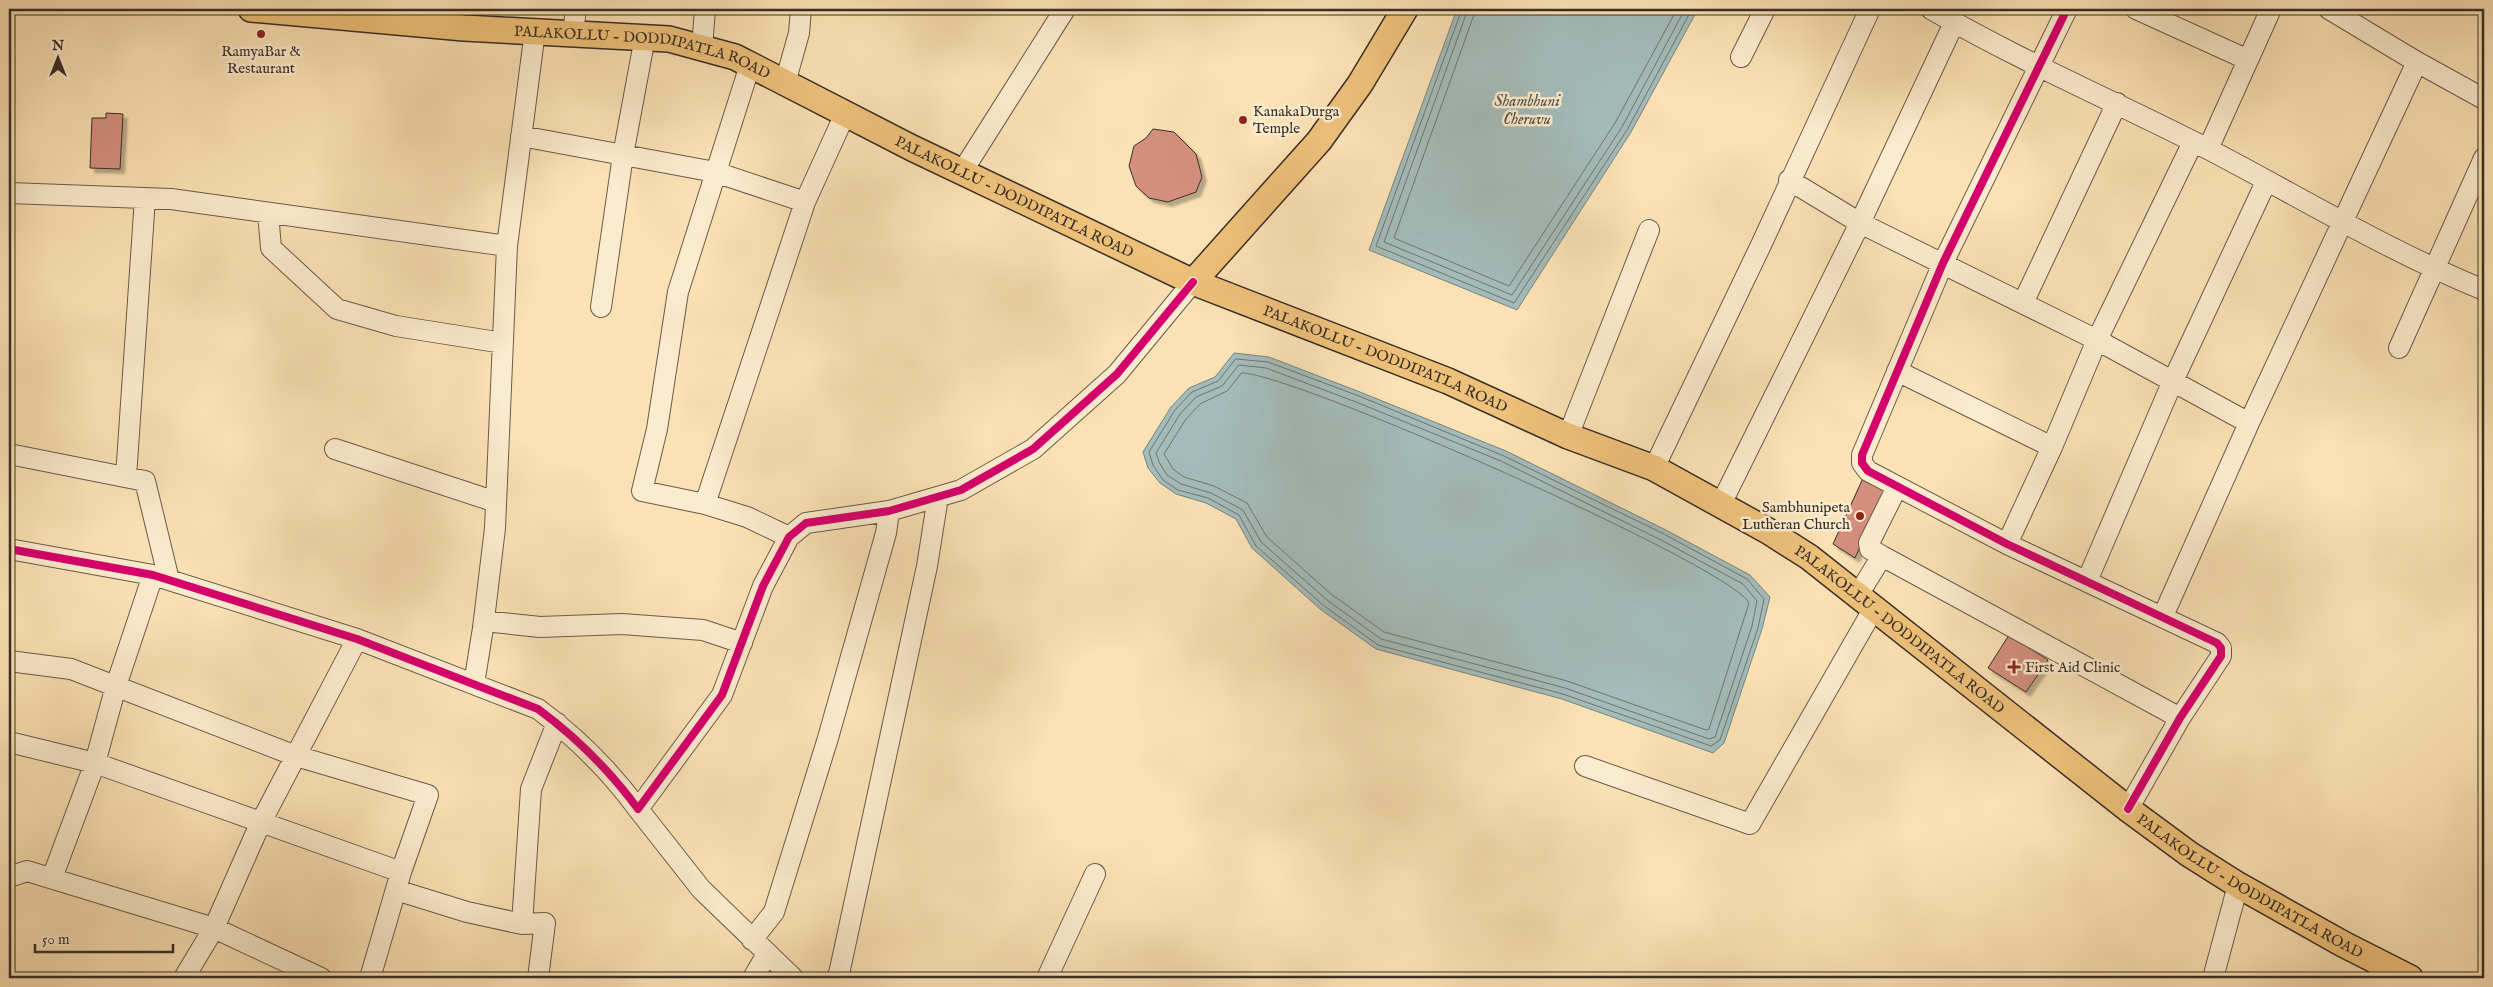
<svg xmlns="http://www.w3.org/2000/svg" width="2493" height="987" font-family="'IM FELL English',serif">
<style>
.water{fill:#a3bbb9;stroke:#79837f}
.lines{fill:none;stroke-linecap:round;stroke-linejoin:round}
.shore{stroke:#6e7470;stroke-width:1}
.building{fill:#d48f7e;stroke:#392e27;filter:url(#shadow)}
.minor-casing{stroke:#6a5b4a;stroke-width:22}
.major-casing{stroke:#392e27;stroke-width:28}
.minor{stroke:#fceccf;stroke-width:20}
.major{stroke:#eec17a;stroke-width:25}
.cycleway-casing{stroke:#fceccf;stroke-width:11}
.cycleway{stroke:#d6006c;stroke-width:8}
.poi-dot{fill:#8f2418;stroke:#fceccf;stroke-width:2}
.labels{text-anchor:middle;stroke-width:5;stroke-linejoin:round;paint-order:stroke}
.poi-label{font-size:15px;fill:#392e27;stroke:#fceccf;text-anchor:start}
.street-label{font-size:15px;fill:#392e27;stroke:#fceccf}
.water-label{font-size:16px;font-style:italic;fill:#54514c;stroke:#fceccf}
</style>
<defs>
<filter id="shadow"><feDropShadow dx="4.5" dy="4.5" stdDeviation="1" flood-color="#0004"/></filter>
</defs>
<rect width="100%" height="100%" fill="#fbe2b5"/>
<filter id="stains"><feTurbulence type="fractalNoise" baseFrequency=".004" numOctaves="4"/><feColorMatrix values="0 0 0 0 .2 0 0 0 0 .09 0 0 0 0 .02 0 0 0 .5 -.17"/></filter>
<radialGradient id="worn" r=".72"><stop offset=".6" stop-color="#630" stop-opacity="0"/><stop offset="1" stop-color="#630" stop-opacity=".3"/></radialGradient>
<!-- water -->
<path class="water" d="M1457,9H1698L1631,132L1517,310L1369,250Z
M1234,353L1269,357L1360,392L1506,451L1664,529L1750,575L1770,597L1762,629L1724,743L1713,753L1562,699L1376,649L1320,609L1252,548L1236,519L1206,503L1176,494L1160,483L1148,468L1143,452L1171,407L1189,388L1215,377Z"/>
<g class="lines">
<!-- shore -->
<path class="shore" d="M1462,9L1376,246L1514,303L1627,130L1692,9
M1468,9L1384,242L1512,295L1622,127L1685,9
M1476,9L1394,238L1509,286L1615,123L1677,9
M1236,359L1268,362L1359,396L1504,456L1662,533L1747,579L1764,599L1758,628L1720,740L1711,746L1563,694L1378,645L1323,605L1256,546L1239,515L1208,498L1178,490L1163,480L1153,465L1149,452L1175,410L1192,392L1218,381Z
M1239,365L1266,368L1356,402L1501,461L1659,539L1743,584L1757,601L1752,626L1715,737L1709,739L1565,688L1381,639L1327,600L1261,542L1243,510L1211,493L1181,484L1167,475L1159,462L1156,453L1180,414L1196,397L1222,386Z
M1242,373C1293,373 1733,567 1749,603L1709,729L1706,730L1567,681L1384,632L1331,594L1267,537L1247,503L1214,486L1184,477L1173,469L1164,454L1186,419L1200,404L1227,391Z"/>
</g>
<!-- building -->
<path class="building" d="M106,113L123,114L120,169L90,168L92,118H106Z
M1153,129L1174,132L1196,154L1202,177L1196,192L1168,202L1149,198L1136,186L1129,166L1134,146L1146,138Z
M1864,476L1886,489L1855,558L1833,544Z
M2009,635L2048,660L2026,692L1988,668Z"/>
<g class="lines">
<!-- minor casing -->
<g class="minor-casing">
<path id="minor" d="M1931,9C2020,61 2116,102 2208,149C2300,197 2388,251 2484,290
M2067,9L1943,263L1862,455V463L1868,471L2007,544L2217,643L2221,648V656L2180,718L2128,809
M2136,9L2246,59
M2329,9L2417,62L2484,99
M573,33L576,9
M702,48L705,9
M1741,57L1765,9
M750,65L678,292L657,429L642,491L705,504L747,517L789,537
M785,83L799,33L801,9
M521,136L715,172L805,202
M2208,149L2271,9
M962,172L1065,9
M1789,180L1860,223L2097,340L2249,423
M9,193L171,199L507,246
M268,213L271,248L337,309L396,326L503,343
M2023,303L2117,103
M601,307L623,155L645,37
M2399,348L2484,158
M1897,371L2052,447
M1568,436L1649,230
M335,449L496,502
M9,454L145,481L169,580
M1654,468L1761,245L1870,9
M126,477L145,198
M705,504L805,202L845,114
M1721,504L1860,223L1954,23
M2007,544L2052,447L2097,340L2193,142
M9,549L153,575L357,639L538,709C576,737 610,771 638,809L722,695L763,586L789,537L806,523L889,511L961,490L1033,449L1117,374L1193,282
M1882,556L1870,549L1869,543L1897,487
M2087,581L2172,383L2266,182
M1858,595L1882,556L2180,718
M2163,616L2249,423L2417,62
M484,621L540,627L622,624L703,630L742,643
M9,661L71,669L296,756L428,795L401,872L370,978
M474,684L483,628L495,528L507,246L535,31
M9,742L95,763L401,872
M1585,766L1750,824L1874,608
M638,809L701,889L793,978
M9,877L27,871L214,928L321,978
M52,878L95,763L116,686L153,575
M396,890L467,912L522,924L531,789L557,723
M522,924L545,923L538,978
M752,940L774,912L828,738L886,533L889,511
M184,978L214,928L260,824L357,639
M753,978L767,954
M836,978L839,974L927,566L938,497
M1047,978L1095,874
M2213,978L2238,885"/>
</g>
<!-- major casing -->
<g class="major-casing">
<g id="major">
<path id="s1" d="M251,9L464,28L669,39L735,57L912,148L1193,282L1448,381L1568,436L1654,468L1768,531L1809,557L2128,809L2189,854L2238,885L2343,944L2410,978"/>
<path d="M1193,282L1319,141L1360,84L1405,9"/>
</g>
</g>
<!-- minor -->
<use href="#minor" class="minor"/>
<!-- major -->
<use href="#major" class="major"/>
<!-- cycleway casing -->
<g class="cycleway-casing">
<path id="cycleway" d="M2067,9L1943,263L1862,455V463L1868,471L2007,544L2217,643L2221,648V656L2180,718L2128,809
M9,549L153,575L357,639L538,709C576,737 610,771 638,809L722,695L763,586L789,537L806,523L889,511L961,490L1033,449L1117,374L1193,282"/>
</g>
<!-- cycleway -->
<use href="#cycleway" class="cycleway"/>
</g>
<!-- markers -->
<g class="poi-dot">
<circle cx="261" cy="34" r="5"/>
<circle cx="1243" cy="120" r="5"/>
<circle cx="1860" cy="516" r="5"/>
<path d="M2011.5 659.5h5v5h5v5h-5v5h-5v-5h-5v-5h5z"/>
</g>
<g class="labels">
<!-- poi labels -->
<g class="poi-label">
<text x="261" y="56" text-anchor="middle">RamyaBar &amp;<tspan x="261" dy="17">Restaurant</tspan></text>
<text x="1253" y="116">KanakaDurga<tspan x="1253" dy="17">Temple</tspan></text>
<text x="1850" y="512" text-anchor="end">Sambhunipeta<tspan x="1850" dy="17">Lutheran Church</tspan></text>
<text x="2025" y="672">First Aid Clinic</text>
</g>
<!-- street labels -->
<g class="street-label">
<text dy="5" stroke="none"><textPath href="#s1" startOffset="395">PALAKOLLU - DODDIPATLA ROAD</textPath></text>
<text dy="5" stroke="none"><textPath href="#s1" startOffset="800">PALAKOLLU - DODDIPATLA ROAD</textPath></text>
<text dy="5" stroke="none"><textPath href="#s1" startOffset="1205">PALAKOLLU - DODDIPATLA ROAD</textPath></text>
<text dy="5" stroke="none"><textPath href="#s1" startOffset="1790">PALAKOLLU - DODDIPATLA ROAD</textPath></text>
<text dy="5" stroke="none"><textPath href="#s1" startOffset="2225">PALAKOLLU - DODDIPATLA ROAD</textPath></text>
</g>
<!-- water labels -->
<g class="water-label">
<text x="1527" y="106">Shambhuni<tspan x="1527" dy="18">Cheruvu</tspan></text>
</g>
</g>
<!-- margin -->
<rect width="2493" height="987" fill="none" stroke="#fbe2b5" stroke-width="30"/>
<rect x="10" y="10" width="2473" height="967" fill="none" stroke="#392e27" stroke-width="2.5"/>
<rect x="15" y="15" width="2463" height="957" fill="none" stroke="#392e27"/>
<!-- north arrow -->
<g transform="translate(58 58)" stroke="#fceccf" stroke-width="4" paint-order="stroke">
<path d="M0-4L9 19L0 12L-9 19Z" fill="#392e27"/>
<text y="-8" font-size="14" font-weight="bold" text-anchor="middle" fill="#392e27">N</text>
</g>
<!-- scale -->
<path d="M35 944v8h138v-8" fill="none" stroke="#392e27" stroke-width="2.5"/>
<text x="42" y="944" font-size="15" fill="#392e27" stroke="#fceccf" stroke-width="4" paint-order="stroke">50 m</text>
<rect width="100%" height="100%" filter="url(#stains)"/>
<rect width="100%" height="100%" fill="url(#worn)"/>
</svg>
